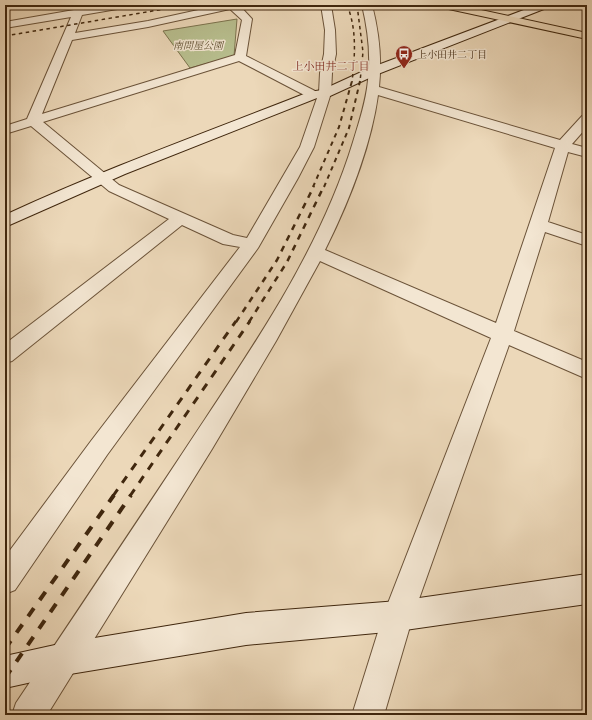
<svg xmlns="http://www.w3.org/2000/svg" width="592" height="720" font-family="'Old Standard TT','Noto Serif JP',serif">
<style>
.green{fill:#b8bf8f;stroke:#7c734e}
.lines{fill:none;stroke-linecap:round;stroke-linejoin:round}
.street-casing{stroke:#6b5339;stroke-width:2}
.secondary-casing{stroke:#40270e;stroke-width:2}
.primary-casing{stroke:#40270e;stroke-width:2}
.street{fill:#f3e6d2;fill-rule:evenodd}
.secondary{fill:#f3e6d2;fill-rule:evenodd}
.primary{fill:#ecd8b9;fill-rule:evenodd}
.rail-far4{stroke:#40270e;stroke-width:1.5;stroke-dasharray:3.5 3.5;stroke-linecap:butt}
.rail-far3{stroke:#40270e;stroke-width:2;stroke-dasharray:4.5 4.5;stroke-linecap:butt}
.rail-far2{stroke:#40270e;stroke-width:2.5;stroke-dasharray:6 6;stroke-linecap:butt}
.rail-far1{stroke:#40270e;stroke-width:3;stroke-dasharray:8 8;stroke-linecap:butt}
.rail{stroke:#40270e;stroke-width:4;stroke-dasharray:10 10;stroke-linecap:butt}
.labels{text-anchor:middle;stroke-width:3;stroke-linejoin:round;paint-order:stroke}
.far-park-label{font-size:10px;font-style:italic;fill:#5e4d2e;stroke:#f3e6d2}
.far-poi-label{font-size:10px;fill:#40270e;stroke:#f3e6d2;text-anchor:start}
.far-neighbourhood-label{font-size:11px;fill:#7a1f14;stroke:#f3e6d2}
</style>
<rect width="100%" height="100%" fill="#ecd8b9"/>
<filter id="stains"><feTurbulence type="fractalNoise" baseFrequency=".005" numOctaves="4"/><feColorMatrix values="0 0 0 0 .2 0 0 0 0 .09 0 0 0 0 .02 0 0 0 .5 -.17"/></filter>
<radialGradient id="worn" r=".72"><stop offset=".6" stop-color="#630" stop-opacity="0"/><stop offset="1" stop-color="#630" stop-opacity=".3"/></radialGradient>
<!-- green -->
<path class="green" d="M237,19L234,56L190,68L163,31Z"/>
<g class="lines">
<!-- street casing -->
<g class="street-casing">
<path id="street" d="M76,5H86L84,9L106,5H128L123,8L82,15L75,33L148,21L221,5H239L252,19L246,56L319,93L320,73L324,54L325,30L321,5H331L335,30L336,54L332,73L331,93L314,147L298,178L258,248L107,455L15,590L5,594V557L91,441L240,247L223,244L182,225L12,361L5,363V344L169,219L109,191L31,126L5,134V126L27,119L71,17L5,28V22L74,10ZM230,9L242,20L235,55L42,114L72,40L148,27ZM239,61L310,98H317L300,147L247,238L233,235L119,185L43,122Z
M362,5H372C379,32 382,59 379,87L560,140L582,116L587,115V127L572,144L587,148V157L568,152L548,222L587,235V246L545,232L514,331L587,362V379L509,345L413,616L384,715H352L383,616L491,338L320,261L276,341L212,449L47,715H12L16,703C71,621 126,539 180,457C245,358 318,257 353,142C359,122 366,102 368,80C371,55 368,30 362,5ZM378,95L555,148L496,323L325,250C348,204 371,146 378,95Z"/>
</g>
<!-- secondary casing -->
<g class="secondary-casing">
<path id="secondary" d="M537,5H551L549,7L378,74L330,96L317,98L125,174L5,227V215C104,169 207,132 309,92L322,90L370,68Z
M587,574V604L398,631L246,645L64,675L5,688V656L64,643L246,613L398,601Z"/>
</g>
<!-- primary casing -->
<g class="primary-casing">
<path id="primary" d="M439,5H458L587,33V39L444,8Z"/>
</g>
<!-- street -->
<use href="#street" class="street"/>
<!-- secondary -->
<use href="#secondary" class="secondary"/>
<!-- primary -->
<use href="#primary" class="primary"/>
<!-- rail-far4 -->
<path class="rail-far4" d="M347,5C357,29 355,56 352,82
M357,5L363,52L360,82
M5,36L188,5"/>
<!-- rail-far3 -->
<path class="rail-far3" d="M313,187L339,127L352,81
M324,187L349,128L360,81"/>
<!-- rail-far2 -->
<path class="rail-far2" d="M236,322L277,260L314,186
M249,322L287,262L324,186"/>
<!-- rail-far1 -->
<path class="rail-far1" d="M113,496L236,321
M130,496L250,321"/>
<!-- rail -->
<path class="rail" d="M5,649L114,495
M5,678L131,495"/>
</g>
<!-- icons -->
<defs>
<g id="bus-pin" transform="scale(0.9)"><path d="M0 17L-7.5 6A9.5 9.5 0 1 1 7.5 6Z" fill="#8f2418" stroke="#f3e6d2"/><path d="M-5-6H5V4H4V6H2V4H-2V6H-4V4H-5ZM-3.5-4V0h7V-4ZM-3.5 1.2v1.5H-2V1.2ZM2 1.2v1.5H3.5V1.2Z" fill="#fff"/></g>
</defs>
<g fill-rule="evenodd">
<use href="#bus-pin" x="404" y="54"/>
</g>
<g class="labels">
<!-- far-park labels -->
<g class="far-park-label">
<text x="198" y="49">南問屋公園</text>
</g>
<!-- far-poi labels -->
<g class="far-poi-label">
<text x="417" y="58">上小田井二丁目</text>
</g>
<!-- far-neighbourhood labels -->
<g class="far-neighbourhood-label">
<text x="331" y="70">上小田井二丁目</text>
</g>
</g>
<!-- margin -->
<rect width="592" height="720" fill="none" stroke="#ecd8b9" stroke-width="20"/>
<rect x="6" y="6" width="580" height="708" fill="none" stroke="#40270e" stroke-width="2"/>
<rect x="10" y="10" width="572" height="700" fill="none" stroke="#40270e"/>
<rect width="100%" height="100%" filter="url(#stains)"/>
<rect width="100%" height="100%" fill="url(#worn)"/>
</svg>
